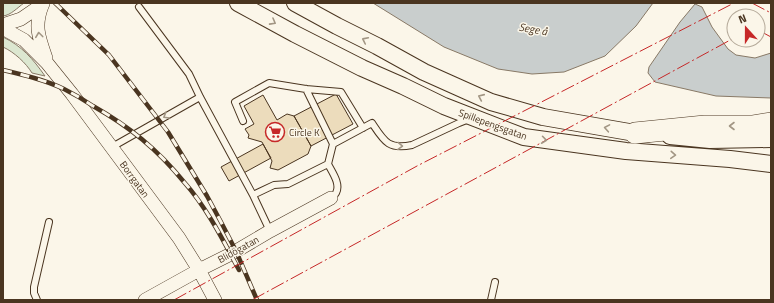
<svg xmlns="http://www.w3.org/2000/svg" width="774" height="303" font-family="'Titillium Web',sans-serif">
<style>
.green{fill:#dce7d0;stroke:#887966}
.water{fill:#c9cecd;stroke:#887966}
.building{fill:#ecdcbc;stroke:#4a3520}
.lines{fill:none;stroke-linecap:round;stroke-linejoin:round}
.service-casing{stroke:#4a3520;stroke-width:8}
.minor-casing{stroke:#4a3520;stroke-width:14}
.tertiary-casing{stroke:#4a3520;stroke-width:18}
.trunk-casing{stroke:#4a3520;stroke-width:22}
.service{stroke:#fbf6e9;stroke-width:6}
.minor{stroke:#fbf6e9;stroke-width:13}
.tertiary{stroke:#fbf6e9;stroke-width:16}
.trunk{stroke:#fbf6e9;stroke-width:21}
.rail-casing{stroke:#4a3520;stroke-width:4.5}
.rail{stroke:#fbf6e9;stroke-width:3;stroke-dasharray:9;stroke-linecap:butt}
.power{stroke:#c62828;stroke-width:1;stroke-dasharray:14 3 2 3;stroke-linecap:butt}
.oneway{stroke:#a29684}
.labels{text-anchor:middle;stroke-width:3;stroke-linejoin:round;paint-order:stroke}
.street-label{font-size:10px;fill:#4a3520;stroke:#fbf6e9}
.poi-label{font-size:10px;fill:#4a3520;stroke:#fbf6e9;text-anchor:start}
.water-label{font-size:11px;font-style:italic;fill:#4a3520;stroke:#fbf6e9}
</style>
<rect width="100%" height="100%" fill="#fbf6e9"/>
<!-- green -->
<path class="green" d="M3,3H24C17,8 11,15 3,16Z
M3,37C22,46 33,59 45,76L32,73C26,63 14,52 3,47Z"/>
<!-- water -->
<path class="water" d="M373,3H653L636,26L605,56L564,72L532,74L498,69L444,47Z
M695,4L702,7L712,27L728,49L736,55L755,58L771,53V98L716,96L655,82L648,73L649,67L680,22Z"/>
<!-- building -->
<path class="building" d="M336,94L353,124L311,146L294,116Z
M263,95L277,120L287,114L294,116L311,146L308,154L278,170L270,168L272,161L262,142L248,138L249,135L245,129L254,124L244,106Z
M263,144L271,158L229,181L221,167Z"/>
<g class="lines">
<!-- service casing -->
<g class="service-casing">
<path id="service" d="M139,7L189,74L200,97L253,195L270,231
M306,89L333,144
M243,121L235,102L269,83L306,89L341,92L363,128
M112,147L200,97
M328,164L333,144L372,123C384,141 388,150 412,145L459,123L469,119
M253,195L274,185L288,184L328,164C332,172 341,184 336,193C335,195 333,196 331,198
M37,300L34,293V287L49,222
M491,300L495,282"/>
</g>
<!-- minor casing -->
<g class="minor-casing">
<path id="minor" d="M42,6C34,26 39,38 46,58
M3,25L21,19L43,4
M3,29L6,30L24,40L47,63L72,94L179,238L199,270L215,300
M145,300L199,270L231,254L270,231L331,198"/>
</g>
<!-- tertiary casing -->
<g class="tertiary-casing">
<path id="tertiary" d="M238,3L295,34L362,68L403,86L444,106L524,137L626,151L730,159L771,164
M295,3L337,26L377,46L424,72L491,102L543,117L635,133L647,134
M670,136L710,140L771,139"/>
</g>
<!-- trunk casing -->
<g class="trunk-casing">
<path id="trunk" d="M635,133L705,126H752L771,123"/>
</g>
<!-- service -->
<use href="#service" class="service"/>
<!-- minor -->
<use href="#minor" class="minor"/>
<!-- tertiary -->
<use href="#tertiary" class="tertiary"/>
<!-- trunk -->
<use href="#trunk" class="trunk"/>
<!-- rail casing -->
<g class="rail-casing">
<path id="rail" d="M55,3L109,55L168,132L207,196L221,222L236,251L257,300
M3,70C24,75 45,80 64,89C74,94 84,100 93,106C130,127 157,149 184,182C207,208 223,240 239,270"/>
</g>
<!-- rail -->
<use href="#rail" class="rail"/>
<!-- power -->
<path class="power" d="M752,3L771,13
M758,30L771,37
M174,300L417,166L734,3
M252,300L734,38"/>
</g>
<!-- one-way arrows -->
<defs><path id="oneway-chevron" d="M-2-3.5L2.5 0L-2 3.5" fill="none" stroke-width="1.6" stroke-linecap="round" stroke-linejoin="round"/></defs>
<g class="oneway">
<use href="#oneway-chevron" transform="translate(273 22) rotate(29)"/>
<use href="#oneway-chevron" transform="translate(39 35) rotate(-97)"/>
<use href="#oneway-chevron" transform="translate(365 40) rotate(-154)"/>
<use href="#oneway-chevron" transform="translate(481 97) rotate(-156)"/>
<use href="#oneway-chevron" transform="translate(166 116) rotate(150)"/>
<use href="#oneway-chevron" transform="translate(732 126) rotate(180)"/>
<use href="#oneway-chevron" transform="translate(607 128) rotate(-170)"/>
<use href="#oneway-chevron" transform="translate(544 140) rotate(8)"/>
<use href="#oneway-chevron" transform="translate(400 146) rotate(1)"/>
<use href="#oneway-chevron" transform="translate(673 155) rotate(4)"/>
</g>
<!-- icons -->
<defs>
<g id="supermarket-ring" transform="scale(1)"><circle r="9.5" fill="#fbf6e9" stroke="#c62828" stroke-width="1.5"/><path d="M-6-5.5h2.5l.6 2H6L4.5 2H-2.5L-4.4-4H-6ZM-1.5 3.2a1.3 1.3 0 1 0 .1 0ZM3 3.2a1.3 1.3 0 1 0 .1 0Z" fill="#c62828"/></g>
</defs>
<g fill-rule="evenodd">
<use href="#supermarket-ring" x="275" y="132"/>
</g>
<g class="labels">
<!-- street labels -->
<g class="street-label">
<text transform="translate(493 124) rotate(20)" y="4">Spillepengsgatan</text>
<text transform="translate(135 179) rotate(54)" y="4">Borrgatan</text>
<text transform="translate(238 249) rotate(-29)" y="4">Blidögatan</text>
</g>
<!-- poi labels -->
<g class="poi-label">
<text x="289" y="136">Circle K</text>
</g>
<!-- water labels -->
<g class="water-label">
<text transform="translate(533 29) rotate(10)" y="4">Sege å</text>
</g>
</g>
<!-- border -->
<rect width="774" height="303" fill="none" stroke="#4a3520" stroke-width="8"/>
<!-- north arrow -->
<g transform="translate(746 28) rotate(339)"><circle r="19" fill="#fbf6e9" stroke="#b4a999"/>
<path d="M0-3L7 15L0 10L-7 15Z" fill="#c62828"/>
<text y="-6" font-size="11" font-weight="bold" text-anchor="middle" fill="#4a3520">N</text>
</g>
</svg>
